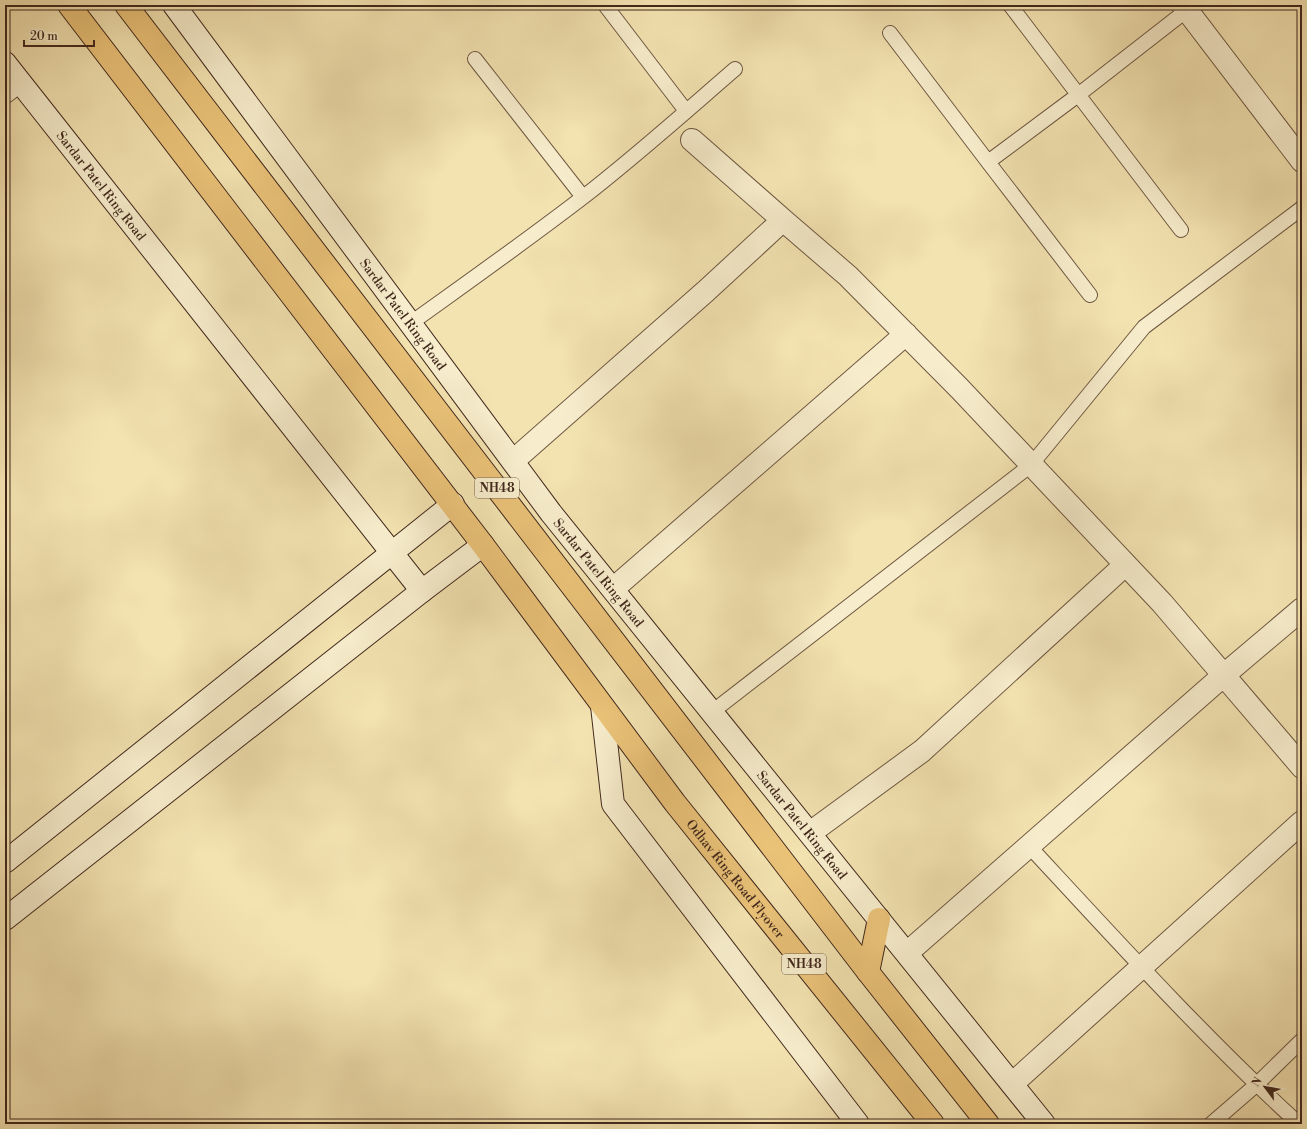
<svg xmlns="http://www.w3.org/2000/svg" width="1307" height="1129" font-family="'Libre Bodoni',serif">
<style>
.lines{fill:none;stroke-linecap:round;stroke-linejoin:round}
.lane-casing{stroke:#6e5741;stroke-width:16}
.street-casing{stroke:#6e5741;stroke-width:24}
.secondary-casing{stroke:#41281c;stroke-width:24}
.highway-casing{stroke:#41281c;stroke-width:24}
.lane{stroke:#f7edcc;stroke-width:14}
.street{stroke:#f7edcc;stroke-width:22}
.secondary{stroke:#f7edcc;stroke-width:22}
.highway{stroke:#eac278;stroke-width:22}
.labels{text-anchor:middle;stroke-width:3;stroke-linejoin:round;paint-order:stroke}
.shield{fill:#f7edcc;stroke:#786351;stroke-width:1}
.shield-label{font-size:12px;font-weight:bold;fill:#41281c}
.street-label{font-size:13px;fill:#41281c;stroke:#f7edcc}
</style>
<rect width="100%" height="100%" fill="#f3e3b1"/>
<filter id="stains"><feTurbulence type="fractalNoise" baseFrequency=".005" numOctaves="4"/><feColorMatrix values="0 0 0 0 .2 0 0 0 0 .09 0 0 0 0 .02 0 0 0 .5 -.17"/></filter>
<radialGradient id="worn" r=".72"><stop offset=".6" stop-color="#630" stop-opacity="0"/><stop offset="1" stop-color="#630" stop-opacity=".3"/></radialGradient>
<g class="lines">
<!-- lane casing -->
<g class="lane-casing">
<path id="lane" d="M605,5L686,111
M1010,5L1181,230
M890,33L988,162
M475,59L583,197
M5,97L22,84
M1090,295L988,162L1078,95L1187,10
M411,323C468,282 526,241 582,198C635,157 684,113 735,69
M712,712L1031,465L1144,327L1302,208
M1029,846C1117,941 1204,1037 1299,1124
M1211,1124L1256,1085L1302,1040"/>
</g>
<!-- street casing -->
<g class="street-casing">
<path id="street" d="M1183,5L1302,161
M692,140L783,220
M513,461L706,291L783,220L848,276L960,389L1162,603L1302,767
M613,589L906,334
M810,833L922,751L1125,565
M907,953L1224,675L1302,609
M1012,1084L1302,822"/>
</g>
<!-- secondary casing -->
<g class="secondary-casing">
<g id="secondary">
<path id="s1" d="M174,5L551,513L1044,1124"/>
<path id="s2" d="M5,63L422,591"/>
<path d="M602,706L613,804L858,1124"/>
<path d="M5,862L453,504"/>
<path d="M5,919L422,591L483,545"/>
</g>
</g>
<!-- highway casing -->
<g class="highway-casing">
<g id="highway">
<path id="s3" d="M69,5L483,545L675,803L933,1124"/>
<path d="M126,5L868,972L988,1124"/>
<path d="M868,972L879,919"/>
</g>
</g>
<!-- lane -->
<use href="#lane" class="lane"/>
<!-- street -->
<use href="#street" class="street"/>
<!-- secondary -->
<use href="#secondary" class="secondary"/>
<!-- highway -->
<use href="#highway" class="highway"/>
</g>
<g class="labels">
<!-- shield labels -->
<g class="shield">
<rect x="475" y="478" width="44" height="20" rx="3"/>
<rect x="782" y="954" width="44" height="20" rx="3"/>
</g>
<g class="shield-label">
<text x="497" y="492">NH48</text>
<text x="804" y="968">NH48</text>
</g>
<!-- street labels -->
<g class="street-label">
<text dy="5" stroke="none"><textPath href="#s2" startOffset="156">Sardar Patel Ring Road</textPath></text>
<text dy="5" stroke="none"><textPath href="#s1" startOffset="385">Sardar Patel Ring Road</textPath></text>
<text dy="5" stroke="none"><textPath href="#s1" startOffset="709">Sardar Patel Ring Road</textPath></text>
<text dy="5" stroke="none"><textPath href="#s1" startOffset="1033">Sardar Patel Ring Road</textPath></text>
<text dy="5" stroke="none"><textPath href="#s3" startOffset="1099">Odhav Ring Road Flyover</textPath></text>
</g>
</g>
<!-- margin -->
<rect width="1307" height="1129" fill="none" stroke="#f3e3b1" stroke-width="20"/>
<rect x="6" y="6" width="1295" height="1117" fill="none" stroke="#41281c" stroke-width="2"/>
<rect x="10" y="10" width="1287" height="1109" fill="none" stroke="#41281c"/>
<!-- north arrow -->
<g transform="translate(1265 1087) rotate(302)" stroke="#f7edcc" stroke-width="3" paint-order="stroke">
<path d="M0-3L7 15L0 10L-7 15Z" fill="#41281c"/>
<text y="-6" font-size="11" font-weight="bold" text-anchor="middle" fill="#41281c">N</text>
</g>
<!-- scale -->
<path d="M24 40v6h70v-6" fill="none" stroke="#41281c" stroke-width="2"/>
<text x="30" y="40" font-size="12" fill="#41281c" stroke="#f7edcc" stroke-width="3" paint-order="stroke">20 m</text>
<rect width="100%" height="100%" filter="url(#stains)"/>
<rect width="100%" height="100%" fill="url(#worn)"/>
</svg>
